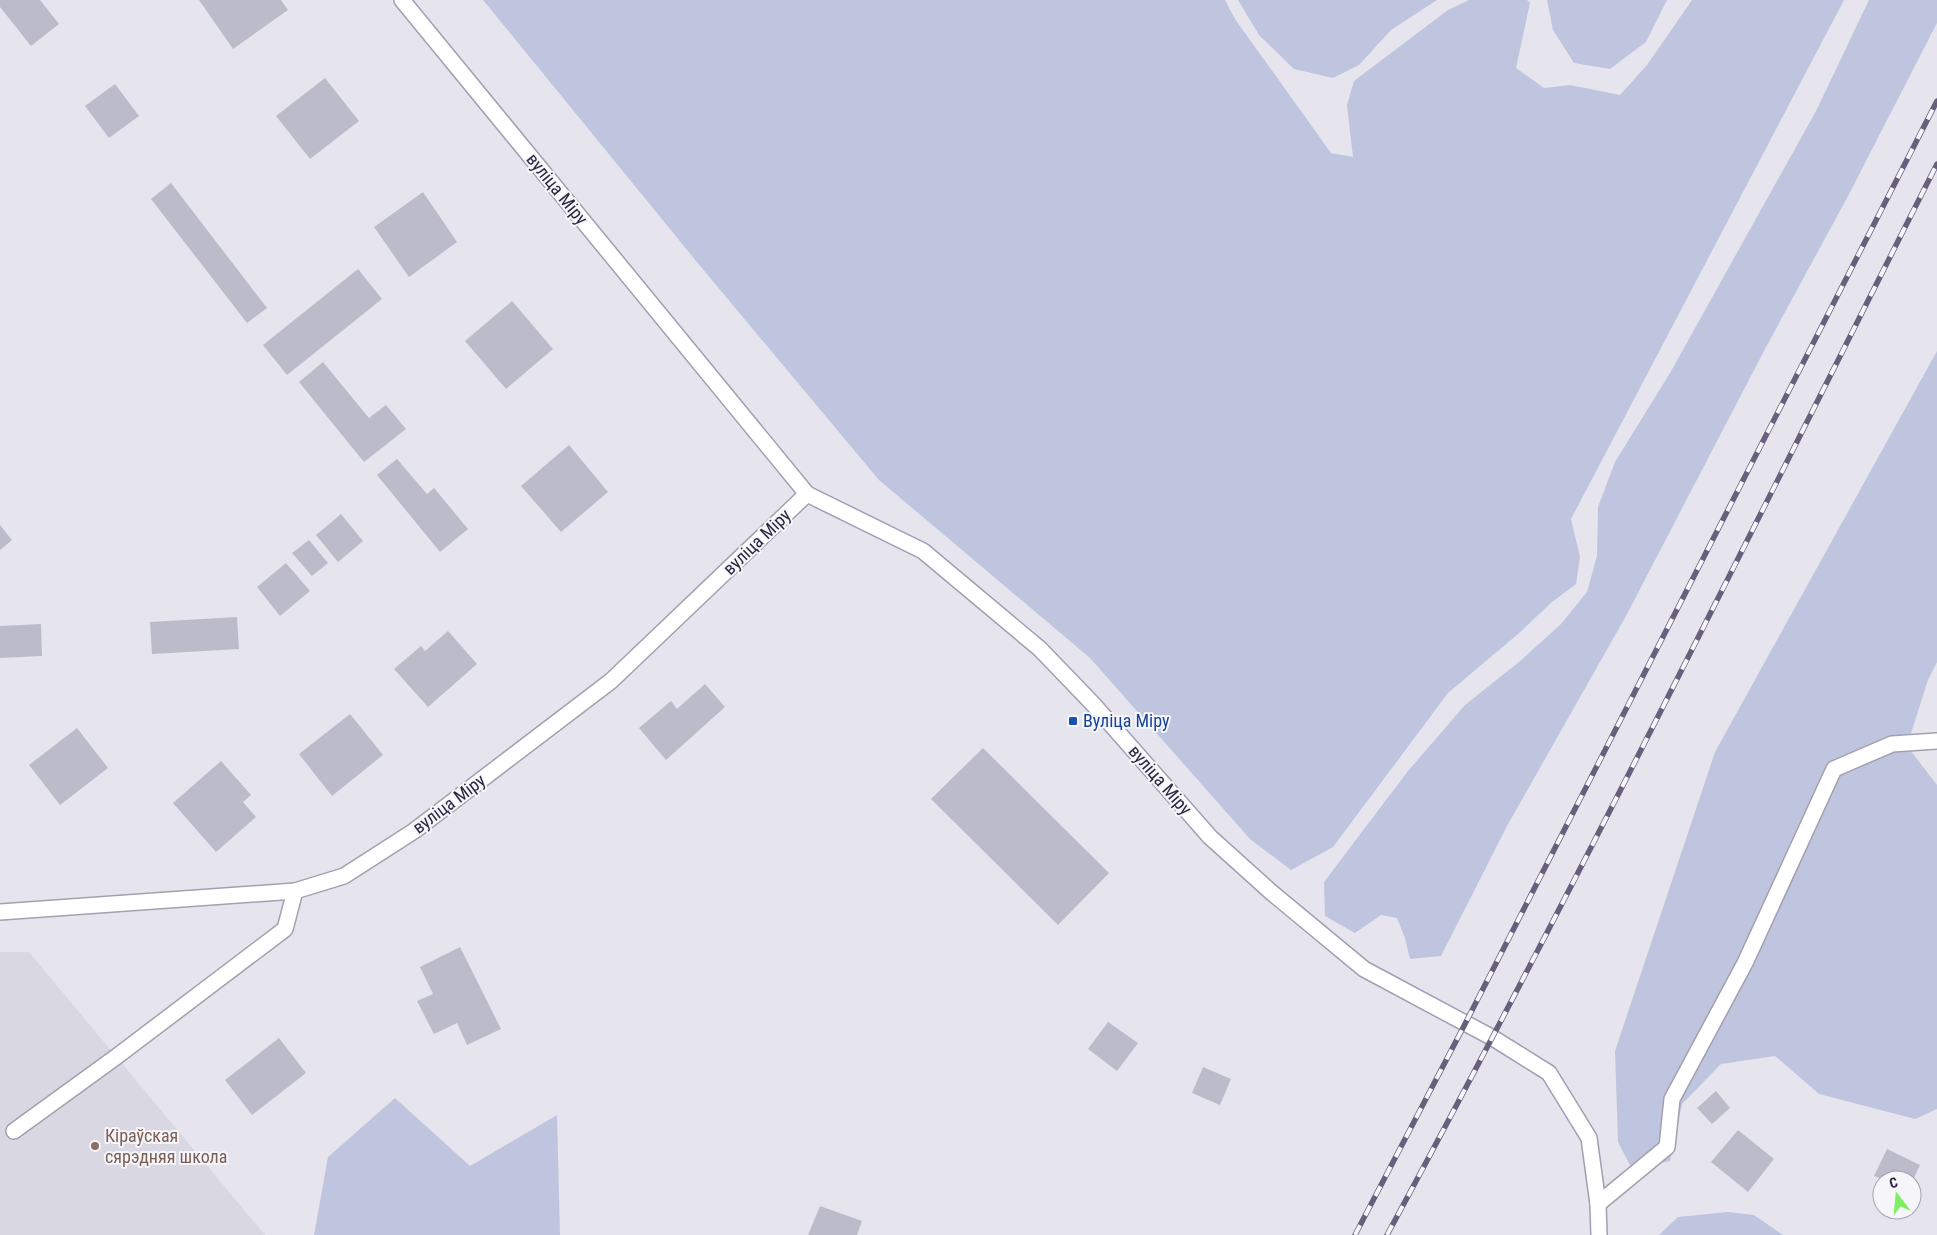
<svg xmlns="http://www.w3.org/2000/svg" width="1937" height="1235" font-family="'Roboto Condensed',sans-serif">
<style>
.built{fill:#d8d7e2}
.green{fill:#bfc5de}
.building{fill:#bcbbc9}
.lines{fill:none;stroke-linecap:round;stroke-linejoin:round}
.lane-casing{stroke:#a3a0af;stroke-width:18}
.street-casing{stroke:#a3a0af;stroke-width:18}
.secondary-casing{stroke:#a39eb4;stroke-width:18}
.lane{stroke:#fff;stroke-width:15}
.street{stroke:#fff;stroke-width:15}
.secondary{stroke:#fff;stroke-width:15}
.rail-casing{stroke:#675f7b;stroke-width:5.5}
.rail{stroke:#f6f6fa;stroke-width:4;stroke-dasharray:11;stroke-linecap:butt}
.transit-dot{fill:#1a4fb4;stroke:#f6f6fa;stroke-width:2}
.education-dot{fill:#8d6e63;stroke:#f6f6fa;stroke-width:2}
.labels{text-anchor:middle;stroke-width:4;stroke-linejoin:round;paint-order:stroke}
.street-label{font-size:18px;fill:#2c2540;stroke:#f6f6fa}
.transit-label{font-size:18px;fill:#164399;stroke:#f6f6fa;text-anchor:start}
.education-label{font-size:18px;fill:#785e54;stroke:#f6f6fa;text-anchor:start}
</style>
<rect width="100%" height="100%" fill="#e6e5ee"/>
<!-- built -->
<path class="built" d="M0,952H29L265,1235H0Z"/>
<!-- green -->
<path class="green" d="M483,0H1225L1235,19L1331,153L1353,157L1347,105L1354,81L1448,10L1469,0H1527L1530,3L1516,68L1544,88L1570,85L1620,95L1647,65L1692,0H1844L1571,519L1580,557L1576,584L1552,602L1518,634L1448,693L1333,847L1291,870L1250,839L1090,658L879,480L701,267Z
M1238,0H1437L1391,30L1359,65L1333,78L1294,69L1259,35Z
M1547,0H1667L1646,42L1610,69L1574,63L1553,30Z
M1869,0H1937V23L1847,198L1765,349L1626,616L1507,826L1441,956L1410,959L1405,938L1397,918L1381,915L1355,933L1325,916L1324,882L1408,771L1465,705L1519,662L1561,624L1587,592L1597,556L1598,507L1615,462L1670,373L1816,111Z
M1937,351V662L1928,680L1907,746L1937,785V1109L1915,1119L1819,1094L1775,1056L1721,1064L1682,1104L1670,1161L1632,1169L1618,1142L1615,1051L1715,752Z
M395,1098L470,1166L557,1115L560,1235H314L328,1157Z
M1728,1212L1754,1215L1783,1235H1659L1678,1217Z"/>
<!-- building -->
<path class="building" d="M0,0H40L59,24L31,46L0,7Z
M199,0H281L288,10L233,49Z
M325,78L359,121L310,159L276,116Z
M115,84L139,116L109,138L85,106Z
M171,183L267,308L247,323L151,199Z
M423,192L457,242L409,277L374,227Z
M358,269L382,299L287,375L263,345Z
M512,301L553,349L506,389L465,341Z
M323,362L369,418L386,405L406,429L364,462L299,382Z
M569,445L608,492L561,532L521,486Z
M397,459L427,494L434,488L468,529L440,552L377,475Z
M341,514L363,541L338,562L316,535Z
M0,525L12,540L0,550Z
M309,540L328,563L312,576L292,553Z
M286,563L310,591L280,616L257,587Z
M237,617L239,649L152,654L150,622Z
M41,624L42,656L0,658V626Z
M448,631L477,664L428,707L394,669L421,646L425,651Z
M705,684L725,707L666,760L639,728L671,701L677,709Z
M350,714L383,755L332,796L299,754Z
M77,728L108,768L60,805L29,765Z
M983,748L1109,873L1058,925L931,799Z
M221,761L251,795L243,802L256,817L216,852L173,803Z
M460,947L501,1029L467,1045L457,1023L434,1034L417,1001L433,994L420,967Z
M1108,1022L1138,1043L1117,1071L1088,1049Z
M279,1038L306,1073L252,1115L225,1080Z
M1203,1067L1231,1079L1220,1105L1192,1093Z
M1716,1091L1730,1108L1712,1124L1697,1108Z
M1738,1130L1774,1159L1748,1192L1711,1162Z
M1887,1149L1920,1165L1913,1180H1884L1874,1176Z
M820,1206L862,1221L857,1235H808Z"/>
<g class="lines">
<!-- lane casing -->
<g class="lane-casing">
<path id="lane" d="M14,1131L116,1057L285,929L295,891
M1598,1204L1667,1147L1672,1099L1745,963L1834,769L1892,744L1937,741"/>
</g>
<!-- street casing -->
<g class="street-casing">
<path id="street" d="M0,912L295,891L344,876L414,831L611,681L807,494"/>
</g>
<!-- secondary casing -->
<g class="secondary-casing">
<path id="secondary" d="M402,0L807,494L923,551L1040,649L1093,704L1210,837L1271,892L1364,969L1493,1038L1549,1073L1589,1138L1598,1204L1599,1235"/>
</g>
<!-- lane -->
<use href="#lane" class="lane"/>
<!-- street -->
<use href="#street" class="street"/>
<!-- secondary -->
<use href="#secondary" class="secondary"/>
<!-- rail casing -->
<g class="rail-casing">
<path id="rail" d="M1355,1235L1465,1024L1937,101
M1387,1235C1578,882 1756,522 1937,164"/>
</g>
<!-- rail -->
<use href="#rail" class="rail"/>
</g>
<!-- markers -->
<rect class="transit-dot" x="1068" y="716" width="10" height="10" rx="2.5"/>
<circle class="education-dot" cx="95" cy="1146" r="5"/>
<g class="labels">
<!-- street labels -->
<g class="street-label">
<text transform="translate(557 189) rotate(51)" y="6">вуліца Міру</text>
<text transform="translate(757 542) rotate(-44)" y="6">вуліца Міру</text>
<text transform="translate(1160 780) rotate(49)" y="6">вуліца Міру</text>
<text transform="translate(449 804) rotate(-37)" y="6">вуліца Міру</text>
</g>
<!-- transit labels -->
<g class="transit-label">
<text x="1083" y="727">Вуліца Міру</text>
</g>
<!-- education labels -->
<g class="education-label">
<text x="105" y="1142">Кіраўская<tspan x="105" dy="21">сярэдняя школа</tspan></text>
</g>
</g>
<!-- north arrow -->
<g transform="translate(1897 1195) rotate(344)"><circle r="24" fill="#f6f6fa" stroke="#a5a2b0"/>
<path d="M0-4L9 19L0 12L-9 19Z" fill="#80ee63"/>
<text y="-8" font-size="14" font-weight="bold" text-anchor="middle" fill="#2c2540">С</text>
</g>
</svg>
